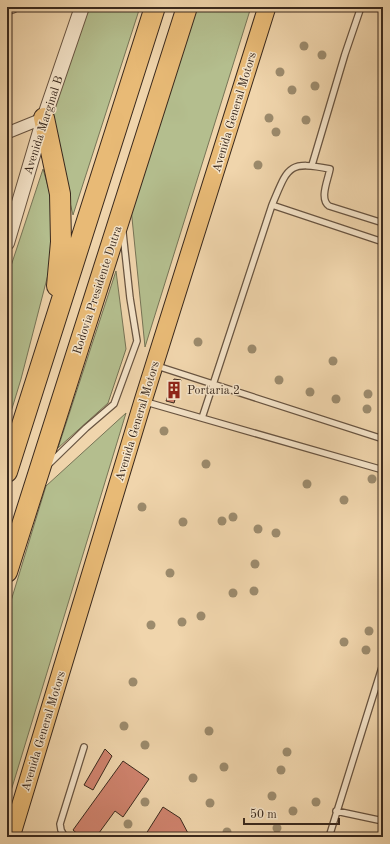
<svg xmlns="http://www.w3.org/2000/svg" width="390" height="844" font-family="'Old Standard TT',serif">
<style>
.green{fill:#b4be8e;stroke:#777456}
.building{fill:#d0836e;stroke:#3a291d}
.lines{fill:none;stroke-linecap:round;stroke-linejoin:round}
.service-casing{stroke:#685441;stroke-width:8}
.minor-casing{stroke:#685441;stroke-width:13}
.tertiary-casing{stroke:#685441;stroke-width:16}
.primary-casing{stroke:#3a291d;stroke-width:19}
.motorway-casing{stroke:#3a291d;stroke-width:22}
.service{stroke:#f5e4c9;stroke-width:5.5}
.minor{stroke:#f5e4c9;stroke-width:11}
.tertiary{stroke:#f5e4c9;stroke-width:14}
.primary{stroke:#e8ba76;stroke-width:17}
.motorway{stroke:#e8ba76;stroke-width:20}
.tree{fill:#9c8b6d}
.labels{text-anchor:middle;stroke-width:3;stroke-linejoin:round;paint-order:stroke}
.street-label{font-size:12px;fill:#3a291d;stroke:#f5e4c9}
.poi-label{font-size:12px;fill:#3a291d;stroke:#f5e4c9;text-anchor:start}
</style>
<rect width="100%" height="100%" fill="#f0d5ac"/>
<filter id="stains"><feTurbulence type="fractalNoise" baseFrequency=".005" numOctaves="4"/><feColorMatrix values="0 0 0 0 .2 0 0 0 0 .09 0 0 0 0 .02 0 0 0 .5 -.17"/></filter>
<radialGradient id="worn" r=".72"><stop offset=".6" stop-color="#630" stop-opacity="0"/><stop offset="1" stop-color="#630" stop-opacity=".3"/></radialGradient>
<!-- green -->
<path class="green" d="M86,7H140L73,215L55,141L51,113Z
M196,7H251L145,347L131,208Z
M43,169L51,197L52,259L21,379L7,425V278Z
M116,271L126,349L108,403L58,448Z
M126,413L7,804V614L46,486Z"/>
<!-- building -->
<path class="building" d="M174,379L181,380L174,403L166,401Z
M105,749L112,756L93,790L84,785Z
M123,761L149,779L123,817L115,811L96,837H81L73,830Z
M163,807L180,818L190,837H144Z"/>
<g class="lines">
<!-- service casing -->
<g class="service-casing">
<path id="service" d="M312,165L345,54L361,7
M272,205L383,242
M157,366L383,439
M146,402L383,470
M202,418L272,205C288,168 287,160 330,169C328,180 319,199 329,206L383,223
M50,463L86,428L114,404L137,341L130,298L123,233
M336,811L383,821
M65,837L61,830L60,824L84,747
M329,837L383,664"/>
</g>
<!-- minor casing -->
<g class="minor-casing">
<path id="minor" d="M7,9L13,7
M7,133L44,118"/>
</g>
<!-- tertiary casing -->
<g class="tertiary-casing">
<path id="tertiary" d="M7,243L44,118L82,7"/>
</g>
<!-- primary casing -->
<g class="primary-casing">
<path id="primary" d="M11,837L143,401L267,7"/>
</g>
<!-- motorway casing -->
<g class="motorway-casing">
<path id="motorway" d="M44,118L60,194L61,242L57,286
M7,472L155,7
M7,572L187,7"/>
</g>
<!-- service -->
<use href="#service" class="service"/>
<!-- minor -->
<use href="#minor" class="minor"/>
<!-- tertiary -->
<use href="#tertiary" class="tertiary"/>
<!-- primary -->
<use href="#primary" class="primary"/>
<!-- motorway -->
<use href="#motorway" class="motorway"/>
</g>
<!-- trees -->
<g class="tree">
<circle cx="304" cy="46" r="4.5"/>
<circle cx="322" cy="55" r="4.5"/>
<circle cx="280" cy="72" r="4.5"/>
<circle cx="315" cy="86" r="4.5"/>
<circle cx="292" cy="90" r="4.5"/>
<circle cx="269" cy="118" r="4.5"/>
<circle cx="306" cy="120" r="4.5"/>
<circle cx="276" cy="132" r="4.5"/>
<circle cx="258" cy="165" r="4.5"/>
<circle cx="198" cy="342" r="4.5"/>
<circle cx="252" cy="349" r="4.5"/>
<circle cx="333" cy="361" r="4.5"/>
<circle cx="279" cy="380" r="4.5"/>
<circle cx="310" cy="392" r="4.5"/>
<circle cx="368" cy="394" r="4.5"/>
<circle cx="336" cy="399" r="4.5"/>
<circle cx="367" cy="409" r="4.5"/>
<circle cx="164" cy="431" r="4.5"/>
<circle cx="206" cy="464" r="4.5"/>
<circle cx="372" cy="479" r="4.5"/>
<circle cx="307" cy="484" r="4.5"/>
<circle cx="344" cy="500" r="4.5"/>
<circle cx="142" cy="507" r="4.5"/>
<circle cx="233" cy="517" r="4.5"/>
<circle cx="222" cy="521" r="4.5"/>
<circle cx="183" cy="522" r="4.5"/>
<circle cx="258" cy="529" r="4.5"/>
<circle cx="276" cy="533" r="4.5"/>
<circle cx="255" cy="564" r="4.5"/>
<circle cx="170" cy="573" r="4.5"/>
<circle cx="254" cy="591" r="4.5"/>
<circle cx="233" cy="593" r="4.5"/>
<circle cx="201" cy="616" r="4.5"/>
<circle cx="182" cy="622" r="4.5"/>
<circle cx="151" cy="625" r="4.5"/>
<circle cx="369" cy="631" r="4.5"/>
<circle cx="344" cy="642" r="4.5"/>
<circle cx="366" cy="650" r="4.5"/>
<circle cx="133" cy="682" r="4.5"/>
<circle cx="124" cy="726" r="4.5"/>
<circle cx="209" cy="731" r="4.5"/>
<circle cx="145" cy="745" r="4.5"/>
<circle cx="287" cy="752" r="4.5"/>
<circle cx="224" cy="767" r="4.5"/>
<circle cx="281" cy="770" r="4.5"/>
<circle cx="193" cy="778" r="4.5"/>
<circle cx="272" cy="796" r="4.5"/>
<circle cx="145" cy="802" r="4.5"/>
<circle cx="316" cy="802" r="4.5"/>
<circle cx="210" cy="803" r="4.5"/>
<circle cx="293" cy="811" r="4.5"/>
<circle cx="128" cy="824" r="4.5"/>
<circle cx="277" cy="828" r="4.5"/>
<circle cx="227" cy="832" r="4.5"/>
</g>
<!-- icons -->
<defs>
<g id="building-bare" transform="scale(1.38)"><path d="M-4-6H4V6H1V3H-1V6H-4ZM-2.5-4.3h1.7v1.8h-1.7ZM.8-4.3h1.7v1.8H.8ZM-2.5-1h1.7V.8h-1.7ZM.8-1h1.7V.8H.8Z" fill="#8f2418" stroke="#f5e4c9" stroke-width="2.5" paint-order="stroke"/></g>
</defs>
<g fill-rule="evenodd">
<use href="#building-bare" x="174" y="390"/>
</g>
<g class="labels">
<!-- street labels -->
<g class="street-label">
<text transform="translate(234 112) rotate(-73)" y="4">Avenida General Motors</text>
<text transform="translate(43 125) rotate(-72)" y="4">Avenida Marginal B</text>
<text transform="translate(97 290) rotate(-72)" y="4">Rodovia Presidente Dutra</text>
<text transform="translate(137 421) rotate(-73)" y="4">Avenida General Motors</text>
<text transform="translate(43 731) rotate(-73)" y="4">Avenida General Motors</text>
</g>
<!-- poi labels -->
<g class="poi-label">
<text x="187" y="394">Portaria 2</text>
</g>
</g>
<!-- margin -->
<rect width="390" height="844" fill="none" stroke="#f0d5ac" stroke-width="24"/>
<rect x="8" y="8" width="374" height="828" fill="none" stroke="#3a291d" stroke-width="2"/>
<rect x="12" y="12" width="366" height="820" fill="none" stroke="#3a291d"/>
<!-- scale -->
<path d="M244 818v6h95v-6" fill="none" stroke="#3a291d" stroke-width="2"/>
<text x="250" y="818" font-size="12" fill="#3a291d" stroke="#f5e4c9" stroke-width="3" paint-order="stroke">50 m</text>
<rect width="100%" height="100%" filter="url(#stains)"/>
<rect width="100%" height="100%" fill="url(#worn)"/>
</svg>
